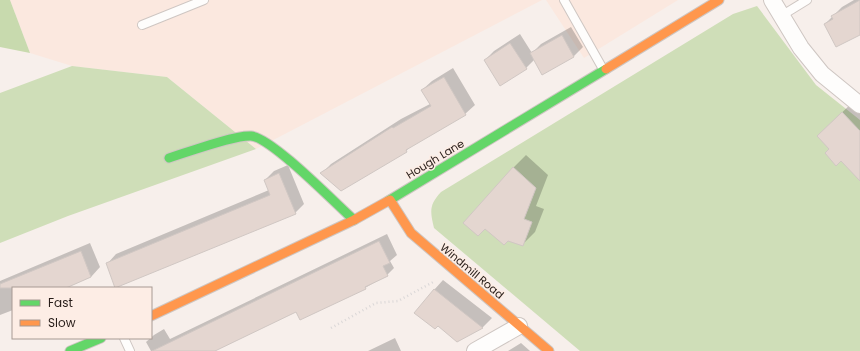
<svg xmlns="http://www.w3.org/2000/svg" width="860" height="351" font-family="Poppins,sans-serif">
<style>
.built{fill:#fbe8df}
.green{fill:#cfdeb8}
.forest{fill:#c8daae}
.shadow{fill:#0003}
.building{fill:#e4d6d0;stroke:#d0c7c3}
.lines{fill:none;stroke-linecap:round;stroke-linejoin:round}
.lane-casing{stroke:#cec6c2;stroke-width:10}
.street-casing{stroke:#cec6c2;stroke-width:18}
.fast-casing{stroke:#cec6c2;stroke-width:11}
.slow-casing{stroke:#cec6c2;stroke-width:11}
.path{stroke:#dad7d7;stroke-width:2.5;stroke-dasharray:1 3;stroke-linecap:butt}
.lane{stroke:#fefdfc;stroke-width:8}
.street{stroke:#fefdfc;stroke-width:16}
.fast{stroke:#63d668;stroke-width:9}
.slow{stroke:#ff974d;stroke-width:9}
.labels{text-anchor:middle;stroke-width:3;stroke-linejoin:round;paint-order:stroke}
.street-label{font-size:11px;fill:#271d19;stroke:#fdede5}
</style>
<rect width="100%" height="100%" fill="#f7efeb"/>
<!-- built -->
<path class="built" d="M10,0H542L256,149L167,77L72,66L30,53Z
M546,0H678L584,58Z"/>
<!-- green -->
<path class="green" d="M757,6L816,85L860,120V351H580L434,228C430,211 429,205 441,192L733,14Z
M72,66L167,77L256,149L68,216L0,243V93Z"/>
<!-- forest -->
<path class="forest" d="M0,0H10L30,53L0,47Z"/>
<!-- shadow -->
<path class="shadow" d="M854,0H860V32L825,24L842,7Z
M571,27L583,47L574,56L543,73L535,59L526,68L485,60L494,51L520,34L532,53L541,44Z
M453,68L475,105L465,114L412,145L406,151L322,173L331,164L401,119L430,104L422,90L432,81Z
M855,100L860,105V172L831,123Z
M526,155L548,175L536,206L544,209L535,232L522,245L513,168Z
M288,165L304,204L295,213L107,264L116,254L269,190L265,180L274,171Z
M387,234L397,255L390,261L394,268L387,275L365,288L297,311L214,351H151L146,342L154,335L164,329L170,339Z
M90,243L100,267L91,277L64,288H13V310L0,315V281Z
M443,280L492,318L483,327L457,340L434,290Z
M395,338L401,351H368Z
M521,343L530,351H508Z"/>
<!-- building -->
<path class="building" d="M860,0V35L836,47L824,24L833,19L831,16Z
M562,35L574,57L542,75L530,53Z
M510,43L527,69L500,86L484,60Z
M444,77L466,115L406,150L407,152L341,191L320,173L392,127L393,128L431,106L421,90Z
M842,112L860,131V181L841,161L836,166L825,153L829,149L817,136Z
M513,167L536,188L524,219L532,222L523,246L508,241L504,245L485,229L478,236L463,223Z
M279,173L296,214L115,288L106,263L270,195L264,180Z
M379,241L390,263L383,266L388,276L365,287L366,289L300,320L296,312L215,351H152Z
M81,251L91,277L66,288H0V284Z
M434,289L464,313L483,328L457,342L438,326L435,329L414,313Z"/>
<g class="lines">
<!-- lane casing -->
<g class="lane-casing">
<path id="lane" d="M564,0L603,69
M781,16L807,0
M142,25L204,0
M124,338L130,351"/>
</g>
<!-- street casing -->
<g class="street-casing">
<path id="street" d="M772,0L801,48L822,74L860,105
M475,351L519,326"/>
</g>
<!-- fast casing -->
<g class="fast-casing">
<path id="fast" d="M169,158C188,152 234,135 251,136C271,137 336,204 354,220
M388,201L606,69
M70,351L101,338"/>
</g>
<!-- slow casing -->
<g class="slow-casing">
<path id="slow" d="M606,69L719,0
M390,200L411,233L549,351
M151,316L354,220L388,201"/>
</g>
<!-- path -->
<path class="path" d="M331,328L376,303L398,301L435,281"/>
<!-- lane -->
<use href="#lane" class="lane"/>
<!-- street -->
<use href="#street" class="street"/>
<!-- fast -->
<use href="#fast" class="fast"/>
<!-- slow -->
<use href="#slow" class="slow"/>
</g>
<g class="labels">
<!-- street labels -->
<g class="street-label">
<text transform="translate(435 159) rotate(-31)" y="4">Hough Lane</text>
<text transform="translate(472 271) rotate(40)" y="4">Windmill Road</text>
</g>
</g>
<!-- legend -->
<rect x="12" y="287" width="140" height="52" fill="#fdede5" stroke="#a79a93"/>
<rect x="20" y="300" width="20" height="6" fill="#63d668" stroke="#a79a93"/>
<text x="48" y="307" font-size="12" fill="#271d19">Fast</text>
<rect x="20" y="320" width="20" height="6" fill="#ff974d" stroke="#a79a93"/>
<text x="48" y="327" font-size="12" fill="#271d19">Slow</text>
</svg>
